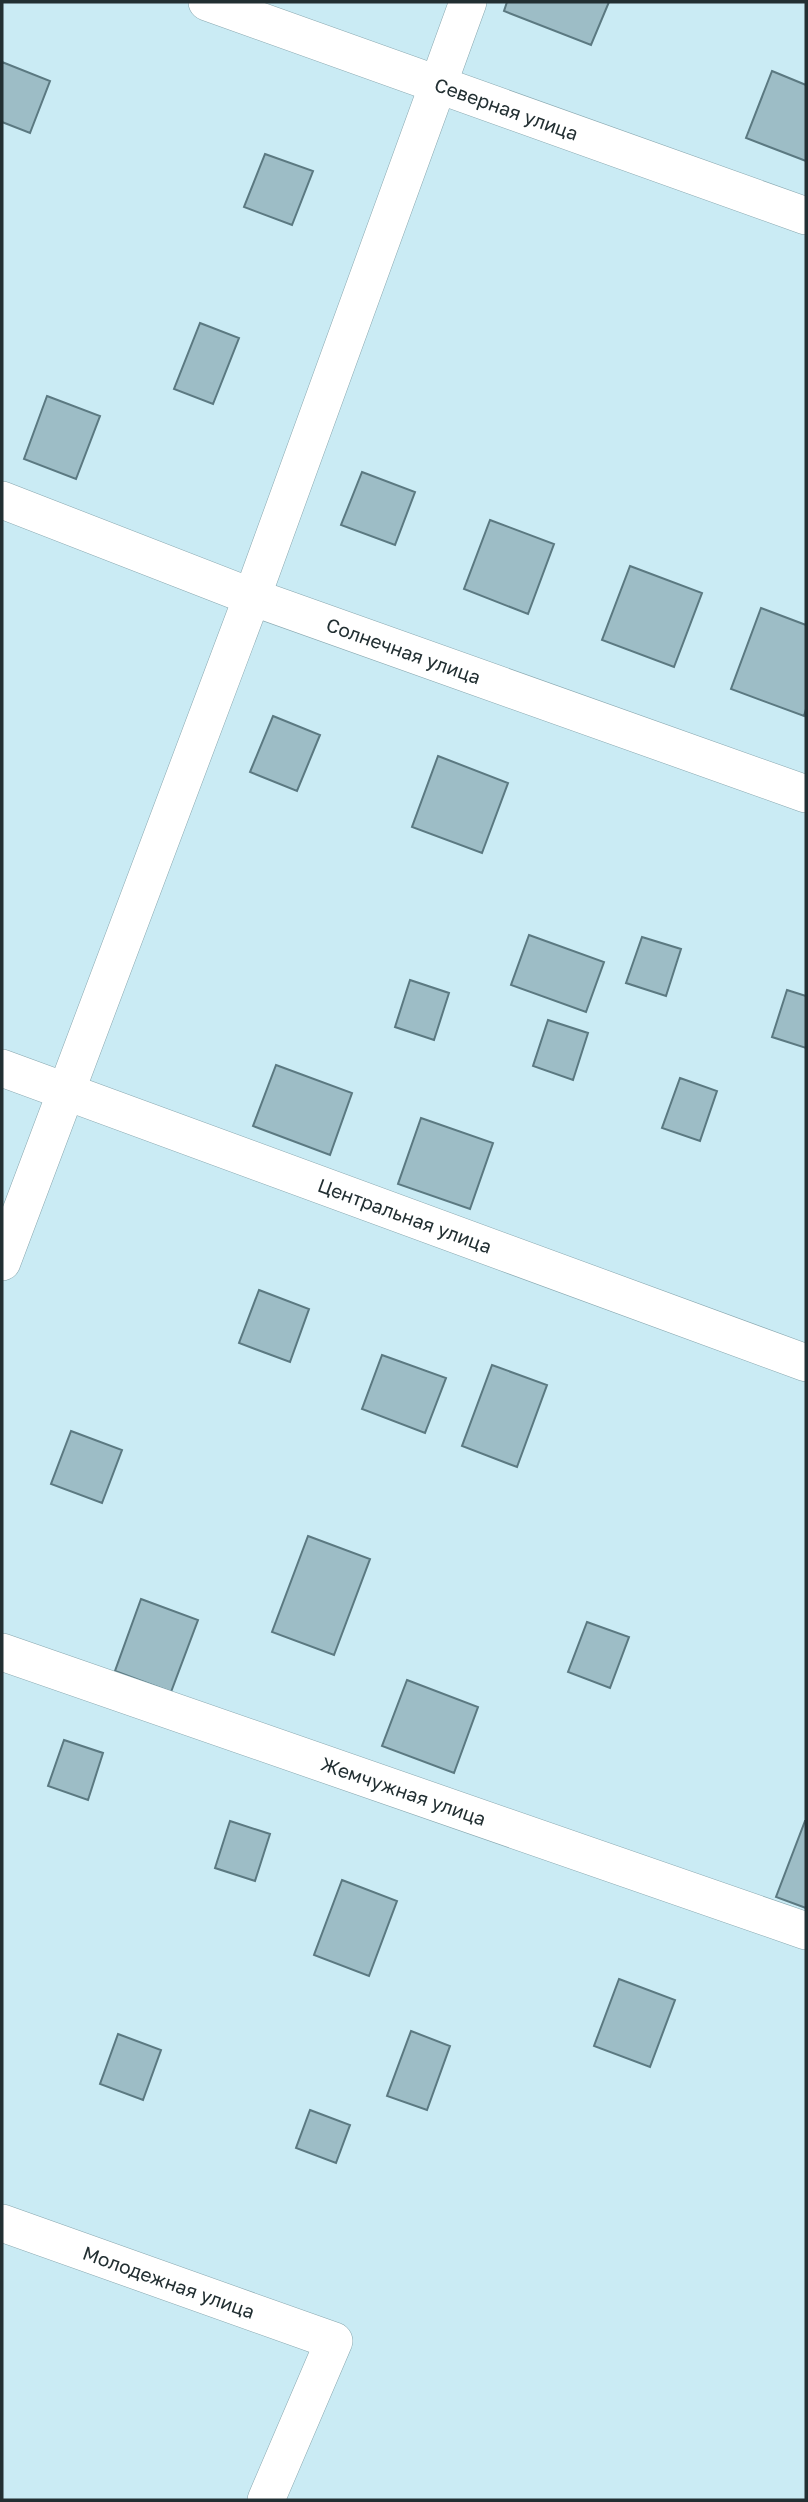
<svg xmlns="http://www.w3.org/2000/svg" width="808" height="2502" font-family="'Golos Text',sans-serif">
<style>
.building{fill:#9dbdc6;stroke:#5b7981;stroke-width:2}
.lines{fill:none;stroke-linecap:round;stroke-linejoin:round}
.minor-casing{stroke:#88a7af;stroke-width:38}
.minor{stroke:#fff;stroke-width:37}
.labels{text-anchor:middle;stroke-width:6;stroke-linejoin:round;paint-order:stroke}
.street-label{font-size:19px;fill:#222f32;stroke:#caebf4}
</style>
<rect width="100%" height="100%" fill="#caebf4"/>
<!-- building -->
<path class="building" d="M507,2H609L591,45L504,11Z
M2,62L50,81L30,133L2,122Z
M772,71L806,85V161L746,138Z
M265,154L313,171L292,225L244,207Z
M200,323L239,338L213,404L174,389Z
M47,396L100,416L76,479L24,459Z
M362,472L415,492L395,545L341,525Z
M490,520L554,544L528,614L464,589Z
M630,566L702,593L674,667L602,640Z
M761,608L806,625V709L804,716L731,689Z
M273,716L320,735L297,791L250,772Z
M438,756L508,783L482,853L412,827Z
M529,935L604,962L586,1012L511,985Z
M642,937L681,949L666,996L626,983Z
M410,980L449,993L434,1040L395,1027Z
M787,990L806,996V1048L772,1037Z
M548,1020L588,1033L573,1080L533,1066Z
M276,1065L352,1093L330,1155L253,1126Z
M680,1078L717,1091L700,1141L662,1128Z
M421,1118L493,1143L470,1209L398,1184Z
M259,1290L309,1309L290,1362L239,1343Z
M382,1355L446,1378L425,1433L362,1409Z
M492,1365L547,1385L517,1467L462,1446Z
M71,1431L122,1450L102,1503L51,1484Z
M308,1536L370,1559L334,1655L272,1632Z
M141,1599L198,1620L171,1692L115,1671Z
M587,1622L629,1637L610,1688L568,1672Z
M407,1680L478,1707L454,1773L382,1746Z
M64,1740L103,1753L88,1800L48,1786Z
M230,1821L270,1834L255,1881L215,1868Z
M805,1821H806V1908L776,1897Z
M342,1880L397,1901L369,1976L314,1955Z
M619,1979L675,2000L650,2067L594,2046Z
M411,2031L450,2046L427,2110L387,2096Z
M118,2034L161,2050L143,2100L100,2084Z
M310,2110L350,2125L336,2163L296,2148Z"/>
<g class="lines">
<!-- minor casing -->
<g class="minor-casing">
<g id="minor">
<path id="s1" d="M207,2L806,216"/>
<path id="s2" d="M2,500L252,597L806,794"/>
<path id="s3" d="M2,1068L806,1363"/>
<path d="M2,1262L252,597L468,2"/>
<path id="s4" d="M2,1652L806,1931"/>
<path id="s5" d="M2,2223L334,2341L266,2500"/>
</g>
</g>
<!-- minor -->
<use href="#minor" class="minor"/>
</g>
<g class="labels">
<!-- street labels -->
<g class="street-label">
<text dy="7" stroke="none"><textPath href="#s1" startOffset="318">Северная улица</textPath></text>
<text dy="7" stroke="none"><textPath href="#s2" startOffset="429">Солнечная улица</textPath></text>
<text dy="7" stroke="none"><textPath href="#s3" startOffset="429">Центральная улица</textPath></text>
<text dy="7" stroke="none"><textPath href="#s4" startOffset="425">Жемчужная улица</textPath></text>
<text dy="7" stroke="none"><textPath href="#s5" startOffset="177">Молодежная улица</textPath></text>
</g>
</g>
<!-- border -->
<rect width="808" height="2502" fill="none" stroke="#222f32" stroke-width="7"/>
</svg>
